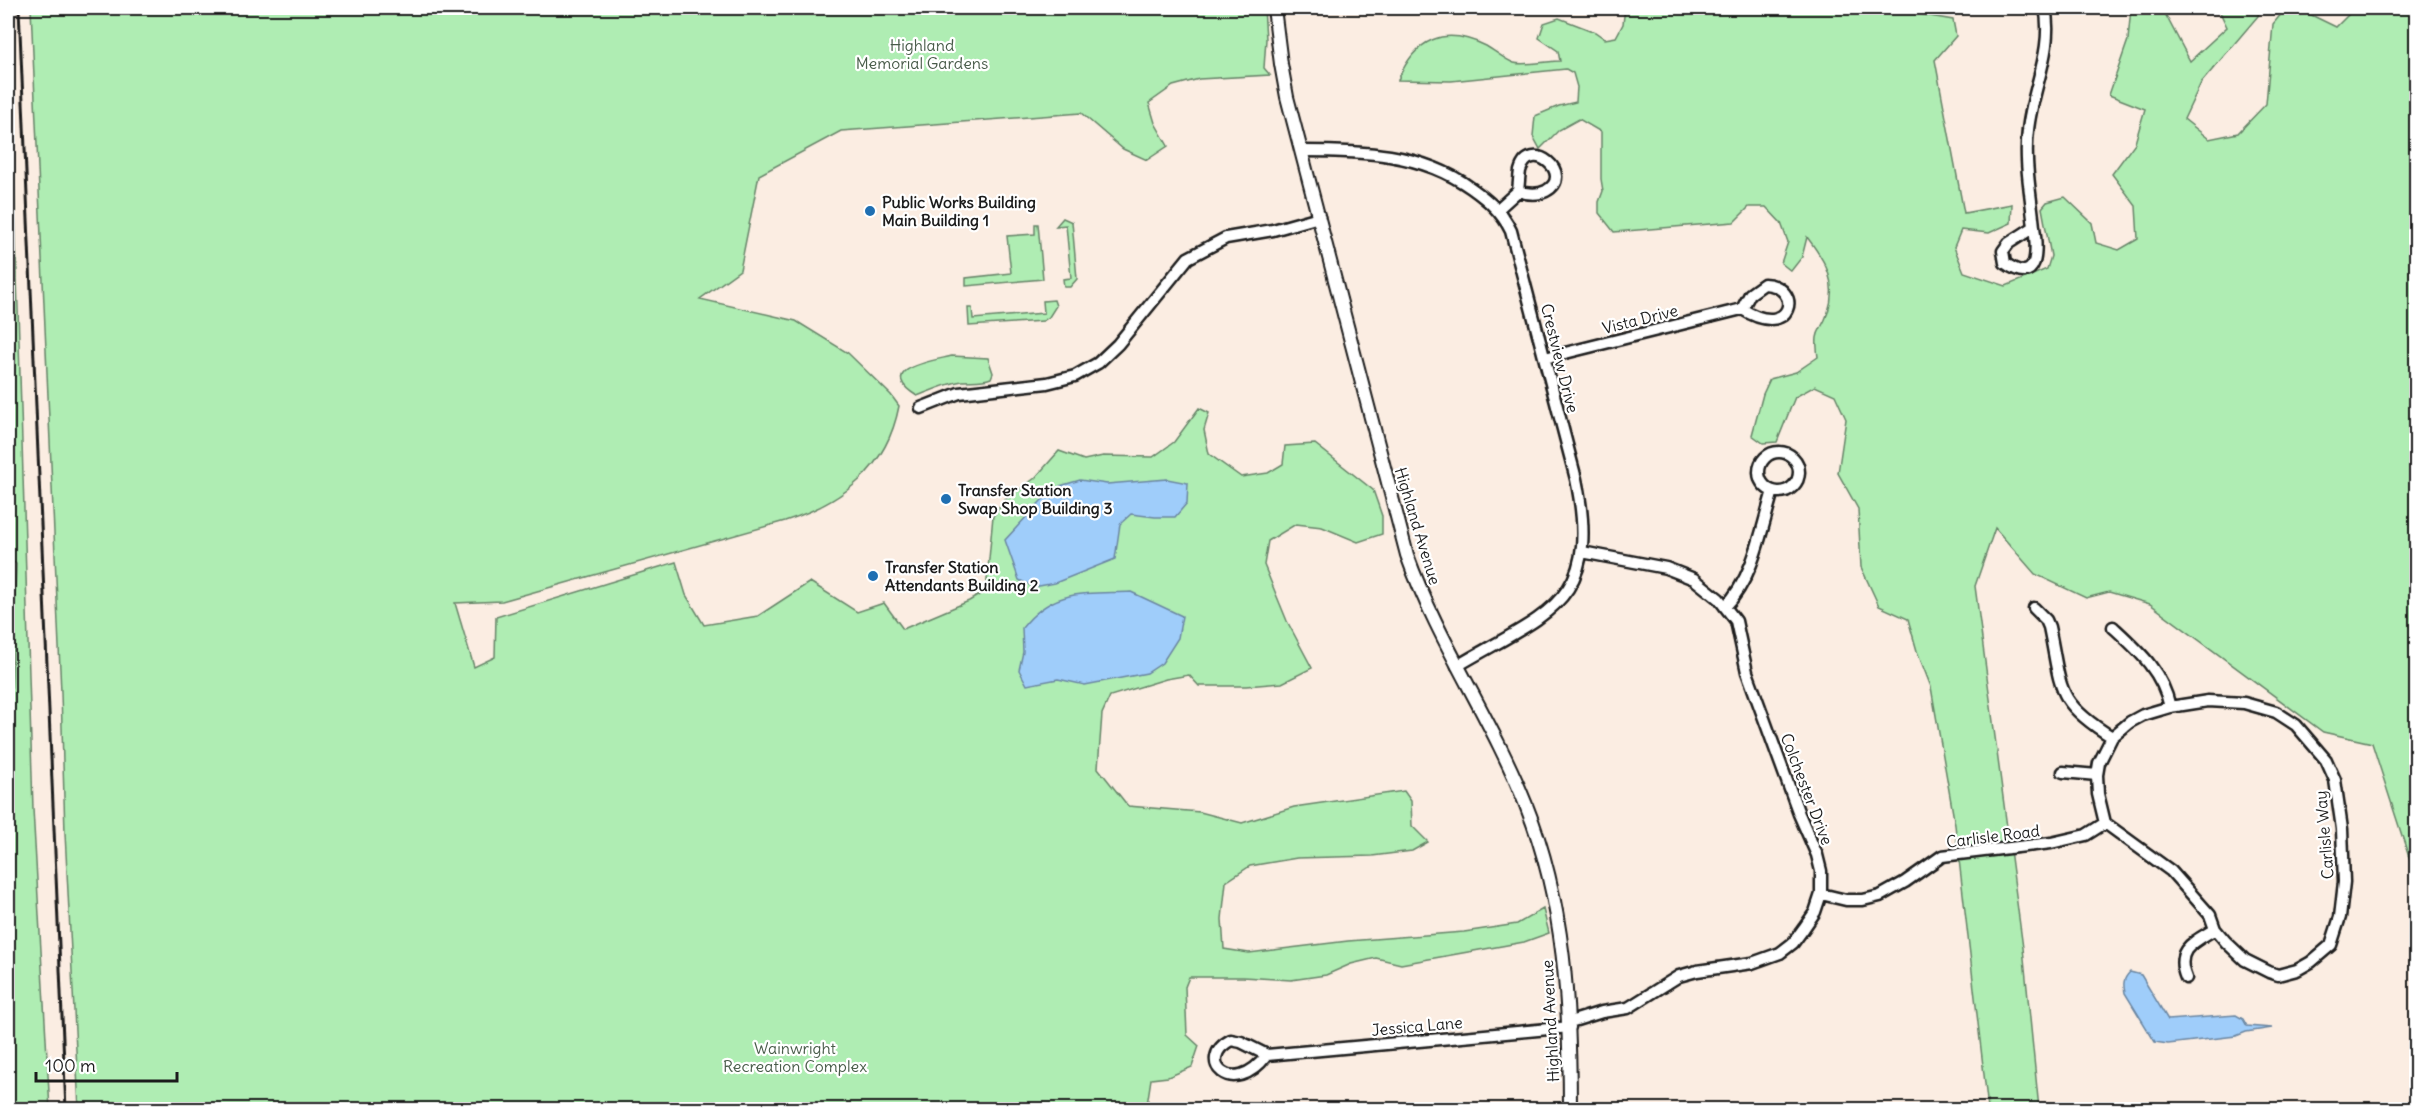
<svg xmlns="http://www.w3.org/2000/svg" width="2424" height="1117" font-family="Delius,sans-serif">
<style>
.green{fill:#afedb3;stroke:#668468;stroke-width:1.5}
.water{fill:#9fcdfa;stroke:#6b86a1;stroke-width:1.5}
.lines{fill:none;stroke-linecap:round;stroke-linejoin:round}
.minor-casing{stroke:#1c1c1c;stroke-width:15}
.tertiary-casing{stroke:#1c1c1c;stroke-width:16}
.minor{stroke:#fff;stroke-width:10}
.tertiary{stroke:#fff;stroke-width:12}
.rail{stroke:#1c1c1c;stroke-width:3}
.poi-dot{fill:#1f6fb2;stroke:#fff;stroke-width:2}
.labels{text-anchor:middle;stroke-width:4.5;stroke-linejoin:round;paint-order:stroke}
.park-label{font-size:16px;fill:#485b49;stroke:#fff}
.poi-label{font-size:16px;font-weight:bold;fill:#1c1c1c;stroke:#fff;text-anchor:start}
.street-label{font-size:16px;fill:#1c1c1c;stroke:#fff}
</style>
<rect width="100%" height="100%" fill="#fbede2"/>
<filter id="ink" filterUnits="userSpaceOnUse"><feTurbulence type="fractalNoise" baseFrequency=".0167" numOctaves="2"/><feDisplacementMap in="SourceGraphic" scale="12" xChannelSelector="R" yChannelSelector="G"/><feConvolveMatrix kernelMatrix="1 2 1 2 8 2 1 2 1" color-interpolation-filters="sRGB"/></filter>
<g filter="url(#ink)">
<!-- green -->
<path class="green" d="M8,8H9L33,809L50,1110L8,1109V774L16,564L8,557Z
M31,8H1264L1266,39L1264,68L1270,75L1199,79L1173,86L1149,103L1155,123L1168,146L1147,160L1123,149L1081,113L841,131L759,175L740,270L700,299L796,321L848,353L891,395L899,406C887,469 843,502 785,521L502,601L455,603L474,667L495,657L496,617L676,562L686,595L704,625L758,616L810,582L857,612L884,603L903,629L969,601L986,591L993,516L1005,500L1035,478L1059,451L1084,460L1103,456L1153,457L1174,442L1199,408L1209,413L1204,430L1209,454L1241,477L1268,473L1283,464L1285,446L1315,444L1373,490L1382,516V534L1358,542L1322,527L1296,524L1268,541L1264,565L1287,621L1312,668L1282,683L1246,686H1199L1189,675L1166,679L1110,696L1102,714L1098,768L1128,806L1200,812L1242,823L1294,807L1404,791L1411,801L1412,826L1428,842L1412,851L1372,856L1297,858L1250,866L1226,882L1222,919L1224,949L1249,953L1348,941L1464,932L1517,924L1543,909L1549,933L1524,942L1401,964L1376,958L1351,964L1326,975L1291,980L1243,977H1189L1185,987L1187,1035L1199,1046L1192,1067L1168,1077L1151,1079L1147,1105L1148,1109H79L65,833L61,692Z
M1625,8H1913V13L1953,20L1956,36L1935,60L1964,213L2012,204L2011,223L1989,233L1961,230L1954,247L1964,272L2006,286L2047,269L2051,256L2042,208L2047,202L2065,197L2092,223L2096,243L2119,250L2138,239L2136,206L2112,174L2135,143L2145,109L2109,95L2128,40L2131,8H2162L2190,61L2227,27L2218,8H2260L2258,16L2201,83L2184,119L2209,139L2238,133L2266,104L2273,24L2286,8H2297L2336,27L2355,8H2416V879L2372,743L2323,732L2150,604L2109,592L2086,598L2035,574L1995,528L1975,586L2023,948L2039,1109H1988L1955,825L1931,687L1917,651L1908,619L1879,606L1861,567L1858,509L1838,473L1846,419L1835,395L1815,386L1795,397L1777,442L1763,443L1752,435L1763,394L1770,379L1796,372L1818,357C1814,327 1820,336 1828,312C1838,281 1825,261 1807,237L1802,257L1791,271L1781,263L1788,242L1781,223L1766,207H1749L1734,222L1614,232L1599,213V202L1603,191L1601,179V132L1579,119L1559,130L1540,149L1533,136L1535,116L1559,106L1576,102L1577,87L1573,73L1566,69L1451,81L1398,80C1415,39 1444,25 1486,46C1495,51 1505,60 1514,63C1523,66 1549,61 1560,61L1558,51L1539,38L1544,23L1559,18L1595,32L1605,39L1616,37L1623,24Z
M1063,218L1072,222L1077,279L1070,287H1064L1063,279L1071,278L1066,225L1056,226Z
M1035,224H1038L1043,279L966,286V278L1011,273L1007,236L1035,234Z
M1054,300L1056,306L1049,317L1043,321L969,326L968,308H972L973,319L1044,313L1043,301Z
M952,356L988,358L993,373L991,378C981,382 972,380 962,381C945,384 933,390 917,396C874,369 932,361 952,356Z"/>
<!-- water -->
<path class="water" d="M1167,479L1188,483L1187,503L1175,517H1155L1131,514L1120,524L1115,559L1055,583L1034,587L1019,580L1005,540L1041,501L1060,486L1080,480L1107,484Z
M1131,592L1182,616L1178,638L1162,663L1147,673L1085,685L1058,679L1027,685L1019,670L1023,652L1022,628C1053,588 1085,594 1131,592Z
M2130,972L2141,975L2168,1020L2236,1015L2243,1019L2247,1026L2272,1028L2246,1032L2236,1036L2168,1044L2155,1042L2125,993C2123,984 2123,979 2130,972Z"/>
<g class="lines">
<!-- minor casing -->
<g class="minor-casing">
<path id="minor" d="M1302,151C1361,151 1421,152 1471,188C1488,200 1502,212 1511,231L1576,479C1602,603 1548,612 1457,666
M1498,209L1518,191C1519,184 1519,177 1520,171C1530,136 1576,175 1546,191C1538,195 1527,194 1518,191
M2034,227C2031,195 2024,162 2028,130C2032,89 2054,49 2045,8
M2034,227C2037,249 2040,288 2005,263L2003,251L2009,243Z
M1764,284C1804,286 1793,341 1742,309L1750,294Z
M1545,358L1742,309
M921,408L959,393L1047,383L1075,376L1098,363L1118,344L1188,258L1226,238L1273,230L1319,217
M1759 472a20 20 0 1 1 40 0a20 20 0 1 1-40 0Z
M1725,607C1754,577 1761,530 1773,491
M2034,608L2046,620L2049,627C2062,688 2054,701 2112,737
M2113,627C2139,651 2162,671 2170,707
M2208,701L2244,703L2276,712L2296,725L2326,760L2335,780L2342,829L2344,882L2340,917L2331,945L2311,962L2297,970L2278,975L2269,972L2245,960L2226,942L2215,929L2210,915L2171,871L2105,823L2098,794L2097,775L2099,763L2112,737L2130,722L2143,715L2170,707Z
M2063,772L2097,775
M1821,894L1846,900H1863L1880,896L1905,882L1942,856L2051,843L2086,835L2105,823
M2186,978C2174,949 2194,942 2215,929
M1570,1022L1602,1012L1628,1008L1679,976L1697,971L1752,963L1780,953L1793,943L1804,928L1815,912L1821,894V871L1817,855L1799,814L1747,672L1736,621L1719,599L1694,579L1666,568L1582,552
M1231,1040L1241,1042L1267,1055C1232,1101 1194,1059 1231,1040Z
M1267,1055L1570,1027"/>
</g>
<!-- tertiary casing -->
<g class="tertiary-casing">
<path id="tertiary" d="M1274,8L1281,64L1287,97L1407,555C1438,642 1492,719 1526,805C1565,902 1570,1007 1570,1110"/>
</g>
<!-- minor -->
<use href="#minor" class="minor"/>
<!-- tertiary -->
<use href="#tertiary" class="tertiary"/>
<!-- rail -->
<path class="rail" d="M19,8L66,1110"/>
</g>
</g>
<!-- markers -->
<g class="poi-dot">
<circle cx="870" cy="211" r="6"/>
<circle cx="946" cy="499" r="6"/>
<circle cx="873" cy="576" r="6"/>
</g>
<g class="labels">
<!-- park labels -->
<g class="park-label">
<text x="922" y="51">Highland<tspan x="922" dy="18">Memorial Gardens</tspan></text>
<text x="795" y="1054">Wainwright<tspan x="795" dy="18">Recreation Complex</tspan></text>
</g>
<!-- poi labels -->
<g class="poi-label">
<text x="882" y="208">Public Works Building<tspan x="882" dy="18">Main Building 1</tspan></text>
<text x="958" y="496">Transfer Station<tspan x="958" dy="18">Swap Shop Building 3</tspan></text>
<text x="885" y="573">Transfer Station<tspan x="885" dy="18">Attendants Building 2</tspan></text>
</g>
<!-- street labels -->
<g class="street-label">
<text transform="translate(1640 319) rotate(-14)" y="6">Vista Drive</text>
<text transform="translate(1560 358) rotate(76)" y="6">Crestview Drive</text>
<text transform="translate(1418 526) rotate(73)" y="6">Highland Avenue</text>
<text transform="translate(1807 789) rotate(69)" y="6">Colchester Drive</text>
<text transform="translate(2324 835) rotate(-95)" y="6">Carlisle Way</text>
<text transform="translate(1993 836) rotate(-7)" y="6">Carlisle Road</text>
<text transform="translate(1550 1021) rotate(-93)" y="6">Highland Avenue</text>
<text transform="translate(1417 1026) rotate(-5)" y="6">Jessica Lane</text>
</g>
</g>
<!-- margin -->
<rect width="2424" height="1117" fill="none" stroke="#fff" stroke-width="30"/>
<rect x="15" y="15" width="2394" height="1087" fill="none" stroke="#1c1c1c" stroke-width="2" filter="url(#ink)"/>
<!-- scale -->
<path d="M36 1072v9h141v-9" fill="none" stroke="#1c1c1c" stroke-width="3"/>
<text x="45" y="1072" font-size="18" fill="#1c1c1c" stroke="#ffffff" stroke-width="4.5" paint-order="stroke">100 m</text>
</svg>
